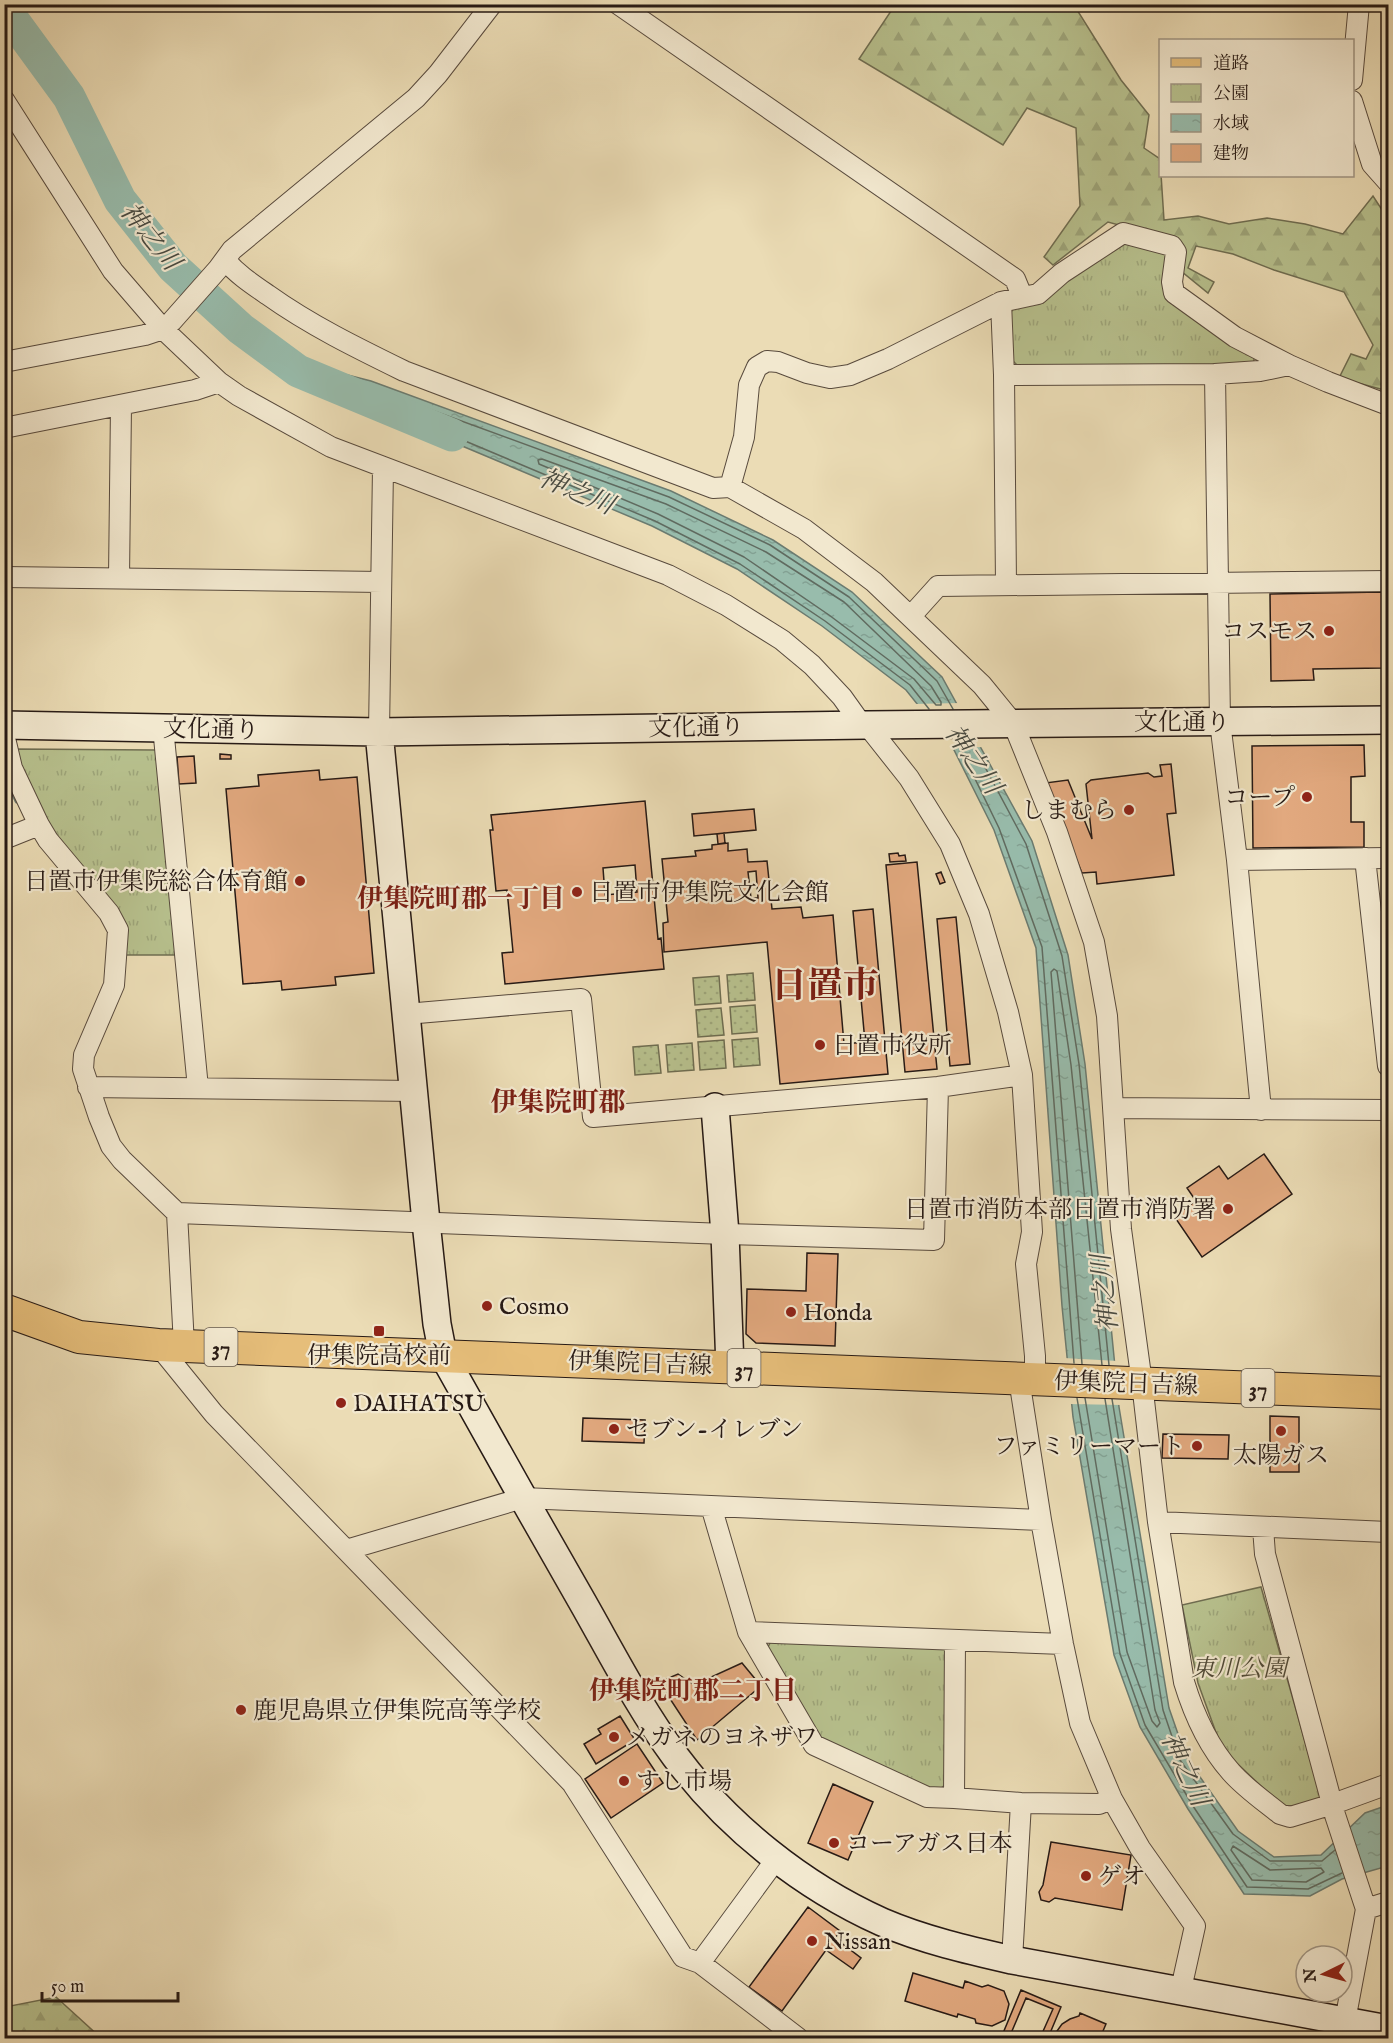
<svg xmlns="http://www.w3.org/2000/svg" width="1393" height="2043" font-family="'IM FELL English','Noto Serif JP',serif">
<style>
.grass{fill:url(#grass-dots);stroke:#6f6d51;stroke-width:1.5}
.forest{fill:url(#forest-firs);stroke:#6f6d51;stroke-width:1.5}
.park{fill:url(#park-tufts);stroke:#6f6d51;stroke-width:1.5}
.water{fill:url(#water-ripples);stroke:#6b7b70;stroke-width:1.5}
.pier{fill:#ebdcb5}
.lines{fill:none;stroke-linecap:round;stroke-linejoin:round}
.shore{stroke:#606b60;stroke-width:1.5}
.stream{stroke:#6b7b70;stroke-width:5}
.river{stroke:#98bcac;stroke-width:33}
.building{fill:#e2a97f;stroke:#271a15;stroke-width:1.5;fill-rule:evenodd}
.street-casing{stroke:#584a3d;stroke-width:22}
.secondary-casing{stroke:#271a15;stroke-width:30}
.primary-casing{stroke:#271a15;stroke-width:34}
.street{stroke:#f2e8cf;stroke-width:20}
.secondary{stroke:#f2e8cf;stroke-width:27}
.primary{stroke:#e6be7a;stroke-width:32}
.poi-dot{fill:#8f2418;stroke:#f2e8cf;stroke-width:2}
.labels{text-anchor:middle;stroke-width:4.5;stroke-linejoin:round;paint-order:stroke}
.shield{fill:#f2e8cf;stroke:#64584d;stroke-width:1.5}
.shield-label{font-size:22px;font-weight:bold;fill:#271a15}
.poi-label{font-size:24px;fill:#271a15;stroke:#f2e8cf;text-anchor:start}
.street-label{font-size:24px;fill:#271a15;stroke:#f2e8cf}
.park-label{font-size:24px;font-style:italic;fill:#524c39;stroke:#f2e8cf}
.water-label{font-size:26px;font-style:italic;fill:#494b42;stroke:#f2e8cf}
.neighbourhood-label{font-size:26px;font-weight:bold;fill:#7a1f14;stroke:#f2e8cf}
.quarter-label{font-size:27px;font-weight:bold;fill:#7a1f14;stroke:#f2e8cf}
.town-label{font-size:36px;font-weight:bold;fill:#7a1f14;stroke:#f2e8cf}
</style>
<defs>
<pattern id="grass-dots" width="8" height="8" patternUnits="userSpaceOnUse" patternTransform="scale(1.5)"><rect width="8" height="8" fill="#b7c08d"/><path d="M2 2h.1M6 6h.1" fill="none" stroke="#9da479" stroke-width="1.8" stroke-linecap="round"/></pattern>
<pattern id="forest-firs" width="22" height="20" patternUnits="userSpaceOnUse" patternTransform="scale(1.5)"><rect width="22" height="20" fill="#b7c08d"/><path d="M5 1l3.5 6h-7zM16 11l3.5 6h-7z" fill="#9da479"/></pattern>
<pattern id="park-tufts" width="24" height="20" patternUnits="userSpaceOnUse" patternTransform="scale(1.5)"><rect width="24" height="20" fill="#b7c08d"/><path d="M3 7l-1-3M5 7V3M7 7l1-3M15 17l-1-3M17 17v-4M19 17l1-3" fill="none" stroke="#9da479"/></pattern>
<pattern id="water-ripples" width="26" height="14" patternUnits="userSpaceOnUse" patternTransform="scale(1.5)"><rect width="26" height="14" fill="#98bcac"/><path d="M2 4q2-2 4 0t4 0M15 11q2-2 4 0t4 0" fill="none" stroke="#83a193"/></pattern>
</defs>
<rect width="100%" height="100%" fill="#ebdcb5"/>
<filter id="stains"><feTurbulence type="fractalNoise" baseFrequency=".00333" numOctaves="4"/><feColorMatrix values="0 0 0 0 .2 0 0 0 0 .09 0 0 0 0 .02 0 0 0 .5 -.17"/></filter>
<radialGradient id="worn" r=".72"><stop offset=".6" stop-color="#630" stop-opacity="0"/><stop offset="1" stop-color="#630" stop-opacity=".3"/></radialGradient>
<!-- grass -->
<path class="grass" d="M753,973L755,1000L729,1002L727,975Z
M719,976L721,1003L695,1005L693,978Z
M755,1005L757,1032L732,1034L730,1007Z
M721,1008L724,1035L698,1037L696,1010Z
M758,1038L760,1065L734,1067L732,1040Z
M724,1040L726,1068L700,1070L698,1042Z
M692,1043L694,1070L668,1072L666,1045Z
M658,1045L661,1073L635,1075L633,1047Z"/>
<!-- forest -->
<path class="forest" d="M895,5H1074L1121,80L1149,115L1144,148L1160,159L1164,220L1198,216L1229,224L1267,218L1305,224L1343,234L1373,196L1388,219V391L1339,378L1351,354L1366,359L1373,345L1344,292L1274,270L1233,254L1196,246L1188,268L1214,282L1208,293L1181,271L1174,240L1108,222L1053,265L1044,257L1080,206L1076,128L1027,108L1003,145L859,59Z
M56,1997L101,2038H5V2007Z"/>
<!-- park -->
<path class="park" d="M1129,239L1167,250L1164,285L1255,354L1253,365L1020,368L1012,360L1011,312L1017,304L1043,303L1066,279Z
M14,749L156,750L177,955H121L124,931L45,824Z
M1261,1587L1322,1801L1291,1808H1284L1222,1749L1198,1683L1182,1605Z
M771,1641L944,1647L950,1653L946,1784L940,1789L928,1788L819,1739L767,1649Z"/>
<!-- water -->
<path class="water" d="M328,370L371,381L671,491L773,540L852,592L942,677L1032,841L1068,955L1085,1064L1119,1407L1169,1708L1186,1757L1238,1831L1274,1857L1321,1855L1365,1813L1388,1805V1866L1342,1879L1310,1896L1244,1894L1188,1809L1140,1727L1114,1655L1073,1417L1062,1306L1036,948L994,830L954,750L906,690L822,626L737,569L652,526L455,443Z"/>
<!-- pier -->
<path class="pier" d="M960,703L985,747L949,748L913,704Z
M1064,1358L1118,1361L1122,1405L1069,1404Z"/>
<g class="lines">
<!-- shore -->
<path class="shore" d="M542,459L666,504L766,552L844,602L931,686L941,702V705H936L914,679L829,615L744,557L658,514L539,464L538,460Z
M929,709L910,685L825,621L740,564L655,521L458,438L401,405L400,401L404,400L669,497L770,545L849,597L937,681L953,709
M953,739L960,748L999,828L1042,947L1074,1363
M970,739L1026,844L1062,956L1079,1064L1109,1365
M1082,1364L1051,972L1054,969L1057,971L1071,1065L1102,1365
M1077,1398L1120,1654L1145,1725L1193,1806L1247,1887L1308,1889L1342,1873
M1085,1398L1127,1652L1152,1721L1157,1727L1160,1723L1155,1710L1105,1399
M1112,1399L1163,1710L1180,1760L1233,1834L1270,1861H1322L1335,1850
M1233,1846L1270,1870L1321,1868L1324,1872L1306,1882L1252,1880L1231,1850Z"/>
<!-- stream -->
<path class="stream" d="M7,780L17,801"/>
<!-- river -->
<path class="river" d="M4,8L69,97L120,200L173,267L241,329L298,371L452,435"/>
</g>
<!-- building -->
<path class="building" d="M1382,592L1383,668L1313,669L1314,680L1271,681L1270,594Z
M1364,745L1365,776L1351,777V822H1364V847L1253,848L1252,746Z
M220,754L231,755V759H220Z
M194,756L196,783L179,784L177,757Z
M1171,764L1176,813L1167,814L1174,875L1097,884L1096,872L1082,873L1045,783L1068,780L1092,839L1086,784L1091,780L1148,773L1154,777L1162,776L1160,765Z
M319,770L320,780L357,777L374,973L335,977L336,985L282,990L281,981L243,984L226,789L259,786L258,775Z
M645,801L658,939L661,938L664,969L505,984L502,953L513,952L507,890L496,891L490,830H493L491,815ZM635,865L637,892L605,895L603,868Z
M754,809L756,830L694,836L692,814Z
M724,833L725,843L718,844L717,834Z
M728,843V851L747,849L748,862L767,861L772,909L801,907L803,918L833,915L844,1044L865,1042L853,911L873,909L888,1074L780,1084L767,942L664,952L663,923L668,922L662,859L696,856L695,851L712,849V845ZM756,871L758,898H751L748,872Z
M898,853L899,856L905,855L906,861L890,862L889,854Z
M917,862L937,1069L905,1072L886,865Z
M941,872L945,882L940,884L936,874Z
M956,917L970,1064L950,1066L937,919Z
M1264,1154L1292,1194L1202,1257L1174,1216L1196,1201L1187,1188L1219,1166L1228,1179Z
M807,1253L838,1254L835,1346L756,1343L746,1334L747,1289L806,1291Z
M1270,1416L1299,1417V1472H1270Z
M583,1418L645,1420L644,1443L582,1441Z
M1163,1434L1229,1435L1228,1459L1162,1458Z
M742,1663L761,1686L697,1740L659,1682L678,1674L694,1685Z
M620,1716L635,1740L596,1764L584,1744L601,1734L598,1729Z
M637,1744L663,1783L611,1818L585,1779Z
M833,1784L873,1802L848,1860L808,1843Z
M1051,1842L1131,1855L1122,1910L1055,1898L1049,1902L1041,1900L1039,1892L1043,1885Z
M808,1907L840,1931L835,1938L861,1958L853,1969L826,1950L782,2011L749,1987Z
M913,1973L963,1988L965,1981L982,1987L988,1985L1004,1991L1009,2004L1005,2020L992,2026L976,2023L975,2019L958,2014L957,2017L905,2001Z
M1021,1990L1061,2007L1048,2038H1040L1053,2009L1026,1998L1009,2038H1001Z
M1080,2013L1106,2024L1100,2038H1055L1057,2031L1062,2024L1070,2019L1079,2016Z"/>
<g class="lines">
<!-- street casing -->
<g class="street-casing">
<path id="street" d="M618,4L1015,279L1022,296
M1352,80L1359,4
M4,100L113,271L163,329L219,382L239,396L331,447L668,575L726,605L782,640L812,665L842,697L862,725
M1352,101L1372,164L1388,182
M225,260C237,274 252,284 268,295C310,325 357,348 404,371L713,488L730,487L804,529L874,582L982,685L1013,723L1057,832L1094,942L1107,1016L1121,1229L1142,1383L1158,1522L1184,1682C1194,1715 1208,1746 1231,1772C1245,1788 1264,1801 1280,1814L1290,1817L1333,1804L1388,1784
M1001,302L1004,375L1006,584
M4,362L145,335L163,329L172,321L218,269L232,250L416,98L438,74L492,4
M1215,374L1260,371L1289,365L1328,382L1388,405
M1004,375L1215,374L1220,722L1237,860L1261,1110
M4,428L195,390L219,382
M730,487L744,437L749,385L757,367L767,361L778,362L807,373L830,378L850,375L888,359L1001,302L1038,294L1062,273L1123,233L1172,246L1176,252L1172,282L1174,293L1235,337L1289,365
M4,577L381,582
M119,578L121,405
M911,616L938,586L1388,581
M867,725L909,778L950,844L979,914L1008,1012L1022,1075L1032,1232L1026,1264L1035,1356V1379
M163,727L198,1088
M379,732L383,468
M4,734L12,768L39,825L48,840L109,913L118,930L114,985L84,1055L83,1069L99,1117L111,1146L122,1160L177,1213L184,1345
M4,839L39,825
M1365,858L1388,1066
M1237,860L1388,858
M406,1014L581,999L593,1117L938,1087L1022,1075
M88,1087L414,1091
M1114,1108L1388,1110
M177,1213L725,1234L934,1240L938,1087
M158,1345L214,1414L572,1783L683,1957L700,1963L798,2038
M1019,1379L1041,1520L1063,1644L1080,1723L1112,1799L1140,1848L1195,1926L1181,1989
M711,1506L748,1632L814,1745L927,1797L954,1798L1021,1803L1099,1804L1112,1799
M1158,1522L1388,1532
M1263,1528L1265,1554L1335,1815L1366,1909L1345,2021
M346,1550L523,1498L1041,1520
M748,1632L1063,1644
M954,1798L955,1640
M1366,1909L1388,1902
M1012,1960L1021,1803
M700,1963L777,1858"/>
</g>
<!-- secondary casing -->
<g class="secondary-casing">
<path id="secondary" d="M4,725L379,732L867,725L1388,720
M379,732L426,1222L437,1324L443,1355C488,1436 533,1516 579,1596C610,1650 638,1706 675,1756C727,1826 802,1886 882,1922C924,1940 968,1950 1012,1960L1388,2029
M715,1107L725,1234L730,1367"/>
</g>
<!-- primary casing -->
<g class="primary-casing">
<path id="primary" d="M4,1310L79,1337L158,1345L1388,1393"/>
</g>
<!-- street -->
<use href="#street" class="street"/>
<!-- secondary -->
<use href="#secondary" class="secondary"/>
<!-- primary -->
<use href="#primary" class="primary"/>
</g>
<!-- markers -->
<g class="poi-dot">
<circle cx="1329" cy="631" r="6"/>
<circle cx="1307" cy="797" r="6"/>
<circle cx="1129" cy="810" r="6"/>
<circle cx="300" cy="881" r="6"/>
<circle cx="577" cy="892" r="6"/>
<circle cx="820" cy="1045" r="6"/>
<circle cx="1228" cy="1209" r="6"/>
<circle cx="487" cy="1306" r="6"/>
<circle cx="791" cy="1312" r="6"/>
<rect x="373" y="1325" width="12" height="12" rx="3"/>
<circle cx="341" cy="1403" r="6"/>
<circle cx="614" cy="1429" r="6"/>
<circle cx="1281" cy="1431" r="6"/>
<circle cx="1197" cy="1446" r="6"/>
<circle cx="241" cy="1710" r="6"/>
<circle cx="614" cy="1737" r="6"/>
<circle cx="624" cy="1781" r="6"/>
<circle cx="834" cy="1843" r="6"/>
<circle cx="1086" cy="1876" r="6"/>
<circle cx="812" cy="1941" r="6"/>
</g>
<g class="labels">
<!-- shield labels -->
<g class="shield">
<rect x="204.5" y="1328" width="33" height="38" rx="4.5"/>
<rect x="727.5" y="1349" width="33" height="38" rx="4.5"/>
<rect x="1241.5" y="1369" width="33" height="38" rx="4.5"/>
</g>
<g class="shield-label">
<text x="221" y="1355">37</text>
<text x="744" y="1376">37</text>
<text x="1258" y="1396">37</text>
</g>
<!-- poi labels -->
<g class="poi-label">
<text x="1317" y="639" text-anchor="end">コスモス</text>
<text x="1295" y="805" text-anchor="end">コープ</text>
<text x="1117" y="818" text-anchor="end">しまむら</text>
<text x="288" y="889" text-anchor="end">日置市伊集院総合体育館</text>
<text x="589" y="900">日置市伊集院文化会館</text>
<text x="832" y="1053">日置市役所</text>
<text x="1216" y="1217" text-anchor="end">日置市消防本部日置市消防署</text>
<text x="499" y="1314">Cosmo</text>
<text x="803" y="1320">Honda</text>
<text x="379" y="1363" text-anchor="middle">伊集院高校前</text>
<text x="353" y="1411">DAIHATSU</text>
<text x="626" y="1437">セブン-イレブン</text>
<text x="1185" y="1454" text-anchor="end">ファミリーマート</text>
<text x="1281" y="1463" text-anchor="middle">太陽ガス</text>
<text x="253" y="1718">鹿児島県立伊集院高等学校</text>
<text x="626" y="1745">メガネのヨネザワ</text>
<text x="636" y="1789">すし市場</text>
<text x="846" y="1851">コーアガス日本</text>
<text x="1098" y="1884">ゲオ</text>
<text x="824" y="1949">Nissan</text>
</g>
<!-- street labels -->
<g class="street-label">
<text x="1182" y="730">文化通り</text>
<text transform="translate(696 727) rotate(-1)" y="8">文化通り</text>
<text transform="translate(211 729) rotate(1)" y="8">文化通り</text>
<text transform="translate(640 1363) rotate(2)" y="8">伊集院日吉線</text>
<text transform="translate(1126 1383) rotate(2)" y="8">伊集院日吉線</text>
</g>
<!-- park labels -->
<g class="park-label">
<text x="1239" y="1676">東川公園</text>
</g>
<!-- water labels -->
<g class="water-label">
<text transform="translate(151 236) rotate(51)" y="9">神之川</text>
<text transform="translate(577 491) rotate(23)" y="9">神之川</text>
<text transform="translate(974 759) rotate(55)" y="9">神之川</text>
<text transform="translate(1104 1293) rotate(-96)" y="9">神之川</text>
<text transform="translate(1186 1769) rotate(65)" y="9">神之川</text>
</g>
<!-- neighbourhood labels -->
<g class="neighbourhood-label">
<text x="461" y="907">伊集院町郡一丁目</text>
<text x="693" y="1699">伊集院町郡二丁目</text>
</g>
<!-- quarter labels -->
<g class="quarter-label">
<text x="558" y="1111">伊集院町郡</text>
</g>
<!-- town labels -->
<g class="town-label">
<text x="825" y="997">日置市</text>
</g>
</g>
<!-- margin -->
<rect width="1393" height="2043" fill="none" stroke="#ebdcb5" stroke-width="24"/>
<rect x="6" y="6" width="1381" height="2031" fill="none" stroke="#271a15" stroke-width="3"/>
<rect x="12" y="12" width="1369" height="2019" fill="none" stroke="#271a15" stroke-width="1.5"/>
<!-- legend -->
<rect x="1159" y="39" width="195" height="138" fill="#f2e8cf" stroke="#a19685" stroke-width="1.5"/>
<rect x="1171" y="58" width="30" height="9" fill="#e6be7a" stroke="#a19685" stroke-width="1.5"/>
<text x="1213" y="69" font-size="18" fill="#271a15">道路</text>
<rect x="1171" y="84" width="30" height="18" fill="url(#park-tufts)" stroke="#a19685" stroke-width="1.5"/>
<text x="1213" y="99" font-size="18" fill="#271a15">公園</text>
<rect x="1171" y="114" width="30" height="18" fill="url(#water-ripples)" stroke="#a19685" stroke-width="1.5"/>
<text x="1213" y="129" font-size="18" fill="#271a15">水域</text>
<rect x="1171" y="144" width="30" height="18" fill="#e2a97f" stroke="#a19685" stroke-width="1.5"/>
<text x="1213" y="159" font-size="18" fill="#271a15">建物</text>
<!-- north arrow -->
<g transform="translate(1324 1974) rotate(265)"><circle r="28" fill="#f2e8cf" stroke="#a19685" stroke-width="1.5"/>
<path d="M0-4.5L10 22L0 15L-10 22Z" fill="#8f2418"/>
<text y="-9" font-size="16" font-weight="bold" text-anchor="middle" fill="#271a15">N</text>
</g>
<!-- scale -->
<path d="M42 1992v9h136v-9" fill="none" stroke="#271a15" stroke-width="3"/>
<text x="51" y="1992" font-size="18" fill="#271a15" stroke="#f2e8cf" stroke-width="4.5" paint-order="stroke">50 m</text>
<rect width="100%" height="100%" filter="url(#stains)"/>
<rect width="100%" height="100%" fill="url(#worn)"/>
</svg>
